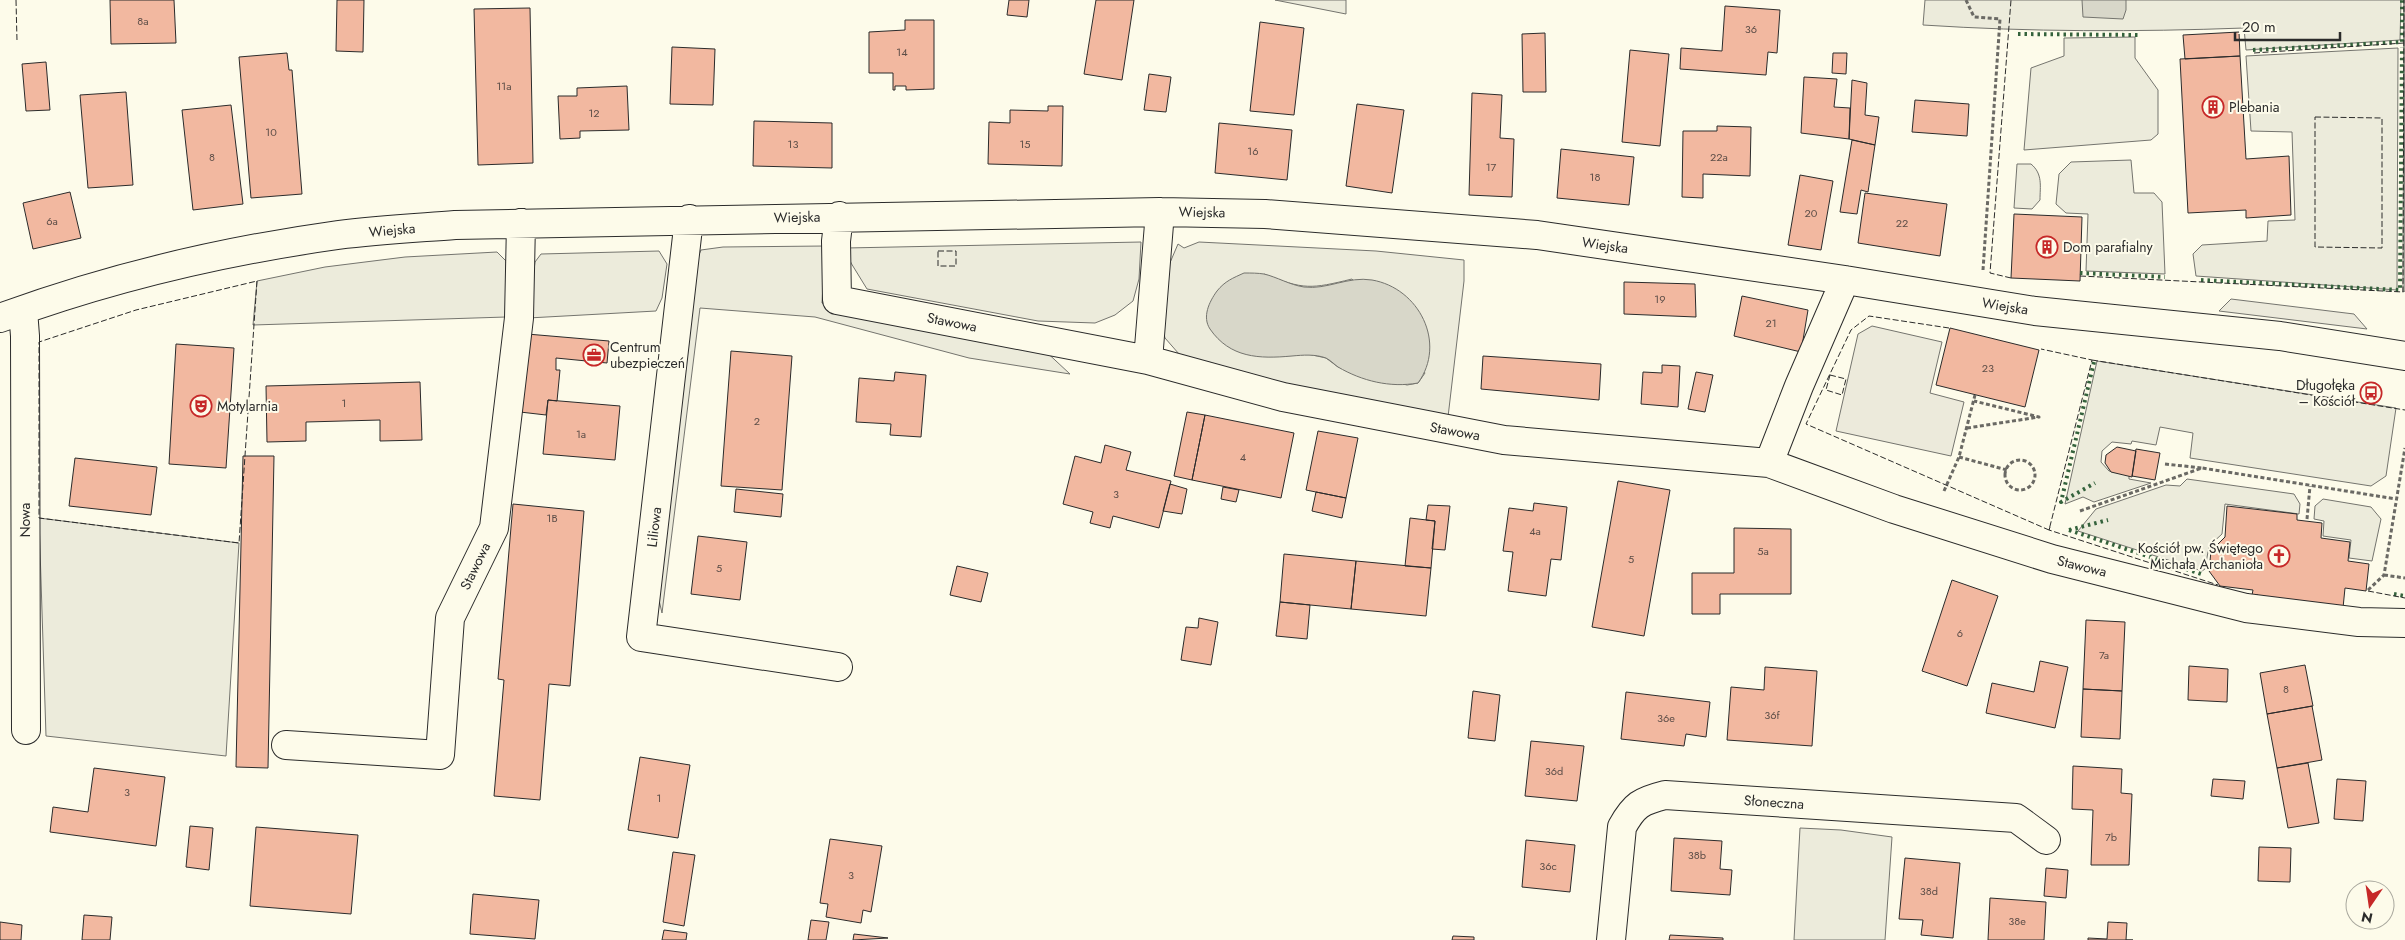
<svg xmlns="http://www.w3.org/2000/svg" width="2405" height="940" font-family="Jost,sans-serif">
<style>
.green{fill:#ecebdb;stroke:#74746e;fill-rule:evenodd}
.parking{fill:#eceadb;stroke:#74746e}
.water{fill:#d8d7c9;stroke:#74746e}
.building{fill:#f2b8a0;stroke:#2b2b2b}
.lines{fill:none;stroke-linecap:round;stroke-linejoin:round}
.minor-casing{stroke:#2b2b2b;stroke-width:30}
.path{stroke:#6a6964;stroke-width:3;stroke-dasharray:4 2.5;stroke-linecap:butt}
.minor{stroke:#fdfbea;stroke-width:28}
.hedge{stroke:#34623c;stroke-width:4;stroke-dasharray:2.5 4;stroke-linecap:butt}
.fence{stroke:#2b2b2b;stroke-width:1;stroke-dasharray:6 2.5;stroke-linecap:butt}
.labels{text-anchor:middle;stroke-width:4;stroke-linejoin:round;paint-order:stroke}
.number-label{font-size:11px;fill:#5d4e48}
.poi-label{font-size:14px;fill:#2b2b2b;stroke:#fdfbea;text-anchor:start}
.street-label{font-size:14px;fill:#2b2b2b;stroke:#fdfbea}
</style>
<rect width="100%" height="100%" fill="#fdfbea"/>
<!-- green -->
<path class="green" d="M1275,0H1346V14Z
M1925,0H2401L2400,40L2246,50L2244,28C2137,32 2030,32 1923,25Z
M2404,0L2405,291L2403,292Z
M2135,37V58L2158,90V134L2151,140L2024,150L2031,68L2064,56V38Z
M2398,48L2397,290L2196,276L2193,254L2202,245L2267,241L2268,221L2295,220L2292,132L2251,131L2246,56Z
M2131,160L2134,193H2154L2162,202L2165,274L2086,271L2088,214L2066,213L2056,204L2059,174L2071,162Z
M2017,164H2031C2043,174 2040,186 2040,200L2032,209L2014,208Z
M1141,242L1139,279L1133,301L1115,315L1095,323L1038,321L867,289L851,263L846,248Z
M1199,242L1376,251L1464,260V281L1448,417L1362,403L1186,362L1165,338L1162,326L1169,265L1178,244L1184,248ZM1264,274C1304,290 1311,289 1352,279L1425,373L1418,383L1407,385L1338,367L1326,358L1308,354Z
M825,246L822,303L920,325L1041,347L1070,374L969,358L815,317L700,308L662,613L658,596L693,269L701,250L723,247Z
M659,251L667,264L662,298L656,311L528,318L535,262L541,254Z
M497,252L506,261V317L253,325L257,281L325,267L405,257Z
M2097,361L2396,408L2386,476L2371,486L2190,458L2193,433L2160,427L2156,445L2132,441L2131,444L2112,442L2102,451L2101,462L2109,471L2129,474V479L2151,483L2094,502L2083,497L2065,504Z
M2187,479L2294,494L2300,504L2299,514L2225,504L2222,534L2209,546L2205,569L2202,571L2078,531L2096,509L2166,485L2180,486Z
M2323,499L2371,507L2381,519L2372,561L2349,558L2351,540L2323,536L2324,521L2314,519L2315,506Z
M39,518L239,543L226,756L46,736Z
M1800,828L1841,830L1892,837L1885,940H1794Z"/>
<!-- parking -->
<path class="parking" d="M2231,299L2354,314L2367,329L2219,311Z
M1872,326L1942,342L1930,393L1964,402L1951,456L1836,431L1858,334Z"/>
<!-- water -->
<path class="water" d="M2082,0H2126V10L2123,19L2083,17Z
M1244,273C1251,273 1258,273 1264,274C1277,277 1290,285 1304,287C1327,290 1348,276 1372,280C1419,288 1447,343 1418,383C1390,388 1362,381 1338,367C1334,364 1330,360 1326,358C1315,354 1303,355 1292,356C1259,359 1230,358 1210,329C1202,317 1209,302 1217,291C1225,281 1233,278 1244,273Z"/>
<!-- building -->
<path class="building" d="M110,0H174L176,43L111,44Z
M337,0H364L363,52L336,51Z
M1009,0H1029L1027,17L1007,15Z
M1096,0H1134L1122,80L1084,74Z
M1725,6L1780,10L1777,53L1768,52L1766,75L1680,69L1681,48L1722,51Z
M530,8L533,163L478,165L474,9Z
M905,20H934V89L906,90V86H895V90H893V73H869V32L905,30Z
M1260,22L1304,28L1294,115L1250,111Z
M2239,32L2240,56L2185,59L2183,35Z
M1545,33L1546,92H1523L1522,34Z
M672,47L715,49L713,105L670,104Z
M1630,50L1669,54L1660,146L1622,142Z
M287,53L289,70H292L302,194L251,198L239,57Z
M1833,53H1847L1846,74L1832,73Z
M2240,56L2246,159L2289,156L2291,215L2246,218V210L2188,213L2180,59Z
M46,62L50,110L26,111L22,64Z
M1149,74L1171,77L1166,112L1144,110Z
M1804,77L1837,79L1834,107L1850,108L1849,139L1801,133Z
M1852,80L1867,83L1865,115L1879,117L1875,145L1849,139Z
M627,86L629,130L580,131V138L560,139L558,96H577V88Z
M126,92L133,185L88,188L80,95Z
M1472,93L1502,95L1500,138L1514,139L1512,197L1469,195Z
M1915,100L1969,104L1967,136L1912,132Z
M1357,104L1404,110L1392,193L1346,186Z
M231,105L243,204L193,210L182,110Z
M1048,106H1063L1062,166L988,164L989,122L1010,123V110L1048,111Z
M754,121L832,123V168L753,166Z
M1219,123L1292,130L1287,180L1215,173Z
M1717,126L1751,127L1750,176L1703,174V198L1682,197L1683,131H1717Z
M1852,140L1875,145L1868,192L1861,190L1857,214L1840,212Z
M1561,149L1634,157L1629,205L1557,198Z
M1800,175L1833,181L1821,250L1788,245Z
M70,192L81,238L33,249L23,203Z
M1865,193L1947,204L1940,256L1858,243Z
M2014,214L2082,217L2080,281L2011,278Z
M1624,282L1695,284L1696,317L1624,314Z
M1742,296L1808,310L1801,352L1734,336Z
M1950,328L2039,350L2025,407L1936,385Z
M527,334L609,341L607,363L556,358V370H560L557,401L548,400L546,415L520,412Z
M176,344L234,348L226,468L169,464Z
M731,351L792,356L782,490L721,486Z
M1483,356L1601,364L1599,400L1481,389Z
M1662,365L1680,366L1678,407L1641,404L1643,372L1662,373Z
M895,372L926,375L921,437L890,435L891,424L856,422L859,378L894,381Z
M1696,372L1713,375L1705,412L1688,409Z
M420,382L422,440L380,441V420L306,422V441L267,442L266,386Z
M548,400L620,406L615,460L543,454Z
M1187,412L1205,415L1192,480L1174,476Z
M1205,415L1294,433L1281,498L1192,480Z
M1318,431L1358,438L1346,498L1306,490Z
M1105,445L1131,452L1126,470L1171,481L1159,528L1113,516L1110,528L1090,523L1093,512L1063,504L1075,456L1101,463Z
M2117,447L2136,451L2132,477L2111,472L2105,463L2106,455Z
M2136,449L2160,453L2155,480L2132,476Z
M243,456H274L268,768L236,767Z
M75,458L157,467L151,515L69,506Z
M1618,481L1670,490L1644,636L1592,627Z
M1170,484L1187,489L1182,514L1163,511Z
M1223,487L1239,490L1236,502L1221,499Z
M736,489L783,494L781,517L734,512Z
M1316,492L1346,498L1342,518L1312,511Z
M1534,503L1567,507L1561,560L1551,559L1546,596L1508,591L1513,552L1503,551L1509,508L1533,511Z
M513,504L584,511L570,686L549,684L540,800L494,796L504,680L498,679Z
M1428,505L1450,506L1445,550L1432,549L1435,521L1426,520Z
M2227,506L2297,514V520L2322,523L2321,538L2350,542L2348,561L2369,564L2366,591L2345,588L2343,608L2258,598V595H2252L2253,590L2220,586L2209,571L2211,551L2225,537Z
M1410,518L1435,521L1431,568L1405,566Z
M1734,528L1791,529V594H1720V614H1692V573H1734Z
M698,536L747,542L740,600L691,594Z
M1284,554L1356,561L1351,609L1280,602Z
M1356,561L1431,568L1426,616L1351,609Z
M957,566L988,573L981,602L950,595Z
M1952,580L1998,596L1967,686L1922,671Z
M1280,602L1310,605L1307,639L1276,636Z
M1199,618L1218,622L1211,665L1181,660L1186,627L1198,628Z
M2086,620L2125,622L2122,691L2083,689Z
M2040,661L2068,667L2055,728L1986,713L1992,683L2034,692Z
M2305,665L2313,706L2267,714L2260,673Z
M2189,666L2228,669L2227,702L2188,700Z
M1765,667L1817,671L1812,746L1727,740L1731,687L1764,690Z
M2083,689L2122,691L2120,739L2081,737Z
M1473,691L1500,695L1495,741L1468,738Z
M1626,692L1710,702L1706,737L1686,734L1684,746L1621,739Z
M2312,706L2322,760L2277,768L2267,714Z
M1531,741L1584,746L1577,801L1525,796Z
M640,757L690,765L678,838L628,830Z
M2308,763L2319,823L2288,828L2277,768Z
M2073,766L2122,769L2121,793L2132,794L2129,865H2091L2093,810L2072,809Z
M94,768L165,777L156,846L50,832L53,807L88,812Z
M2213,779L2245,781L2243,799L2211,796Z
M2337,779L2366,781L2363,821L2334,819Z
M190,826L213,828L209,870L186,867Z
M256,827L358,835L351,914L250,906Z
M1674,838L1722,841L1720,869L1732,870L1730,895L1671,891Z
M830,839L882,846L871,912L863,910L861,923L826,917L828,904L820,903Z
M1526,840L1575,845L1570,892L1522,887Z
M2259,847L2291,848L2290,882L2258,881Z
M673,852L695,855L684,926L663,922Z
M1905,858L1960,863L1953,938L1921,935L1923,920L1899,919Z
M2046,868L2068,870L2066,898L2044,896Z
M473,894L539,900L535,939L470,934Z
M1990,898L2046,902L2044,940H1988Z
M84,915L112,917L110,940H82Z
M811,920L829,922L826,940H808Z
M0,922L22,925L21,940H0Z
M2108,922L2127,923L2126,940H2133H2088V938L2107,939Z
M664,930L687,933L686,940H662Z
M854,934L888,938L853,940Z
M1670,935L1723,938V940H1669Z
M1453,936L1474,937V940H1452Z"/>
<g class="lines">
<!-- minor casing -->
<g class="minor-casing">
<path id="minor" d="M1160,212L1148,360L1283,397L1504,440L1769,463L1894,509L2052,559L2246,608L2359,622L2405,623
M839,216L836,241L837,300L1148,360
M689,219L641,637L838,667
M23,310L25,336L26,730
M0,318C109,278 223,251 338,235C377,230 416,228 455,225L1160,212L1265,214L1537,235L1845,280L2035,311L2280,336L2405,356
M1769,463L1799,386L1845,280
M286,745L440,755L450,618L494,528L519,318L521,223
M1611,940L1622,827C1634,805 1641,801 1665,795L2016,818L2046,840"/>
</g>
<!-- path -->
<path class="path" d="M1966,0L1974,17L2000,19L1983,270
M1967,428L2039,417L1974,401
M1959,457L2007,470
M2005 475a15 15 0 1 1 30 0a15 15 0 1 1-30 0Z
M2165,464L2202,468
M1944,491L1959,457L1975,395
M2080,511L2202,468L2396,499
M2307,519L2310,486
M2384,575L2405,578
M2368,590L2384,575L2405,448"/>
<!-- minor -->
<use href="#minor" class="minor"/>
<!-- hedge -->
<path class="hedge" d="M2018,34L2138,35
M2253,50L2402,42V0
M2080,273L2165,277
M2201,280L2400,290L2402,47
M2094,362L2061,502L2095,483
M2069,530L2204,575
M2069,530L2108,520
M2394,594L2405,596"/>
<!-- fence -->
<path class="fence" d="M16,0L17,41
M2254,53L2404,43
M2315,117L2382,118V248L2315,247Z
M938,251H956V266H938Z
M2080,276L2403,292L2404,0
M2011,278L1990,273L2011,0
M257,281L239,543L39,518V342L136,310Z
M1949,328L1869,316L1851,330L1806,424L2049,530L2092,360L2041,349
M2092,360L2405,410
M1830,375L1846,379L1842,395L1826,390Z
M2050,527L2049,530L2218,585
M2368,591L2405,598"/>
</g>
<!-- icons -->
<defs>
<g id="building-ring" transform="scale(1.125)"><circle r="9.5" fill="#fdfbea" stroke="#c62828" stroke-width="1.5"/><path d="M-4-6H4V6H1V3H-1V6H-4ZM-2.5-4.3h1.7v1.8h-1.7ZM.8-4.3h1.7v1.8H.8ZM-2.5-1h1.7V.8h-1.7ZM.8-1h1.7V.8H.8Z" fill="#c62828"/></g>
<g id="office-ring" transform="scale(1.125)"><circle r="9.5" fill="#fdfbea" stroke="#c62828" stroke-width="1.5"/><path d="M-6-3h4V-5.5h4V-3h4V5H-6ZM-1-4.5V-3h2v-1.5ZM-6 0V1H6V0Z" fill="#c62828"/></g>
<g id="bus-ring" transform="scale(1.125)"><circle r="9.5" fill="#fdfbea" stroke="#c62828" stroke-width="1.5"/><path d="M-5-6H5V4H4V6H2V4H-2V6H-4V4H-5ZM-3.5-4V0h7V-4ZM-3.5 1.2v1.5H-2V1.2ZM2 1.2v1.5H3.5V1.2Z" fill="#c62828"/></g>
<g id="theatre-ring" transform="scale(1.125)"><circle r="9.5" fill="#fdfbea" stroke="#c62828" stroke-width="1.5"/><path d="M-5-5.5Q0-4 5-5.5V0Q5 5 0 6Q-5 5-5 0ZM-3.3-2.5H-1v1.5H-3.3ZM1-2.5H3.3v1.5H1ZM-2.8 1Q0 5.5 2.8 1Z" fill="#c62828"/></g>
<g id="church-ring" transform="scale(1.125)"><circle r="9.5" fill="#fdfbea" stroke="#c62828" stroke-width="1.5"/><path d="M-1.2-6h2.4v3.5h3.3v2.4h-3.3V6h-2.4V-.1h-3.3v-2.4h3.3Z" fill="#c62828"/></g>
</defs>
<g fill-rule="evenodd">
<use href="#building-ring" x="2213" y="107"/>
<use href="#building-ring" x="2047" y="247"/>
<use href="#office-ring" x="594" y="355"/>
<use href="#bus-ring" x="2371" y="393"/>
<use href="#theatre-ring" x="201" y="406"/>
<use href="#church-ring" x="2279" y="556"/>
</g>
<g class="labels">
<!-- number labels -->
<g class="number-label">
<text x="143" y="25">8a</text>
<text x="1751" y="33">36</text>
<text x="902" y="56">14</text>
<text x="504" y="90">11a</text>
<text x="594" y="117">12</text>
<text x="271" y="136">10</text>
<text x="793" y="148">13</text>
<text x="1025" y="148">15</text>
<text x="1253" y="155">16</text>
<text x="212" y="161">8</text>
<text x="1719" y="161">22a</text>
<text x="1491" y="171">17</text>
<text x="1595" y="181">18</text>
<text x="1811" y="217">20</text>
<text x="52" y="225">6a</text>
<text x="1902" y="227">22</text>
<text x="1660" y="303">19</text>
<text x="1771" y="327">21</text>
<text x="1988" y="372">23</text>
<text x="344" y="407">1</text>
<text x="757" y="425">2</text>
<text x="581" y="438">1a</text>
<text x="1243" y="461">4</text>
<text x="1116" y="498">3</text>
<text x="552" y="522">1B</text>
<text x="1535" y="535">4a</text>
<text x="1763" y="555">5a</text>
<text x="1631" y="563">5</text>
<text x="719" y="572">5</text>
<text x="1960" y="637">6</text>
<text x="2104" y="659">7a</text>
<text x="2286" y="693">8</text>
<text x="1772" y="719">36f</text>
<text x="1666" y="722">36e</text>
<text x="1554" y="775">36d</text>
<text x="127" y="796">3</text>
<text x="659" y="802">1</text>
<text x="2111" y="841">7b</text>
<text x="1697" y="859">38b</text>
<text x="1548" y="870">36c</text>
<text x="851" y="879">3</text>
<text x="1929" y="895">38d</text>
<text x="2017" y="925">38e</text>
</g>
<!-- poi labels -->
<g class="poi-label">
<text x="2229" y="112">Plebania</text>
<text x="2063" y="252">Dom parafialny</text>
<text x="610" y="352">Centrum<tspan x="610" dy="16">ubezpieczeń</tspan></text>
<text x="2355" y="390" text-anchor="end">Długołęka<tspan x="2355" dy="16">– Kościół</tspan></text>
<text x="217" y="411">Motylarnia</text>
<text x="2263" y="553" text-anchor="end">Kościół pw. Świętego<tspan x="2263" dy="16">Michała Archanioła</tspan></text>
</g>
<!-- street labels -->
<g class="street-label">
<text transform="translate(1202 212) rotate(1)" y="5">Wiejska</text>
<text transform="translate(797 217) rotate(-1)" y="5">Wiejska</text>
<text transform="translate(392 230) rotate(-5)" y="5">Wiejska</text>
<text transform="translate(1605 245) rotate(8)" y="5">Wiejska</text>
<text transform="translate(2005 306) rotate(9)" y="5">Wiejska</text>
<text transform="translate(952 322) rotate(11)" y="5">Stawowa</text>
<text transform="translate(1455 431) rotate(10)" y="5">Stawowa</text>
<text transform="translate(25 520) rotate(-90)" y="5">Nowa</text>
<text transform="translate(654 527) rotate(-83)" y="5">Liliowa</text>
<text transform="translate(475 566) rotate(-64)" y="5">Stawowa</text>
<text transform="translate(2082 566) rotate(14)" y="5">Stawowa</text>
<text transform="translate(1774 802) rotate(4)" y="5">Słoneczna</text>
</g>
</g>
<!-- north arrow -->
<g transform="translate(2370 905) rotate(193)"><circle r="24" fill="#fdfbea" stroke="#a9a89e"/>
<path d="M0-4L9 19L0 12L-9 19Z" fill="#c62828"/>
<text y="-8" font-size="14" font-weight="bold" text-anchor="middle" fill="#2b2b2b">N</text>
</g>
<!-- scale -->
<path d="M2235 32v8h105v-8" fill="none" stroke="#2b2b2b" stroke-width="2.5"/>
<text x="2242" y="32" font-size="15" fill="#2b2b2b" stroke="#fdfbea" stroke-width="4" paint-order="stroke">20 m</text>
</svg>
